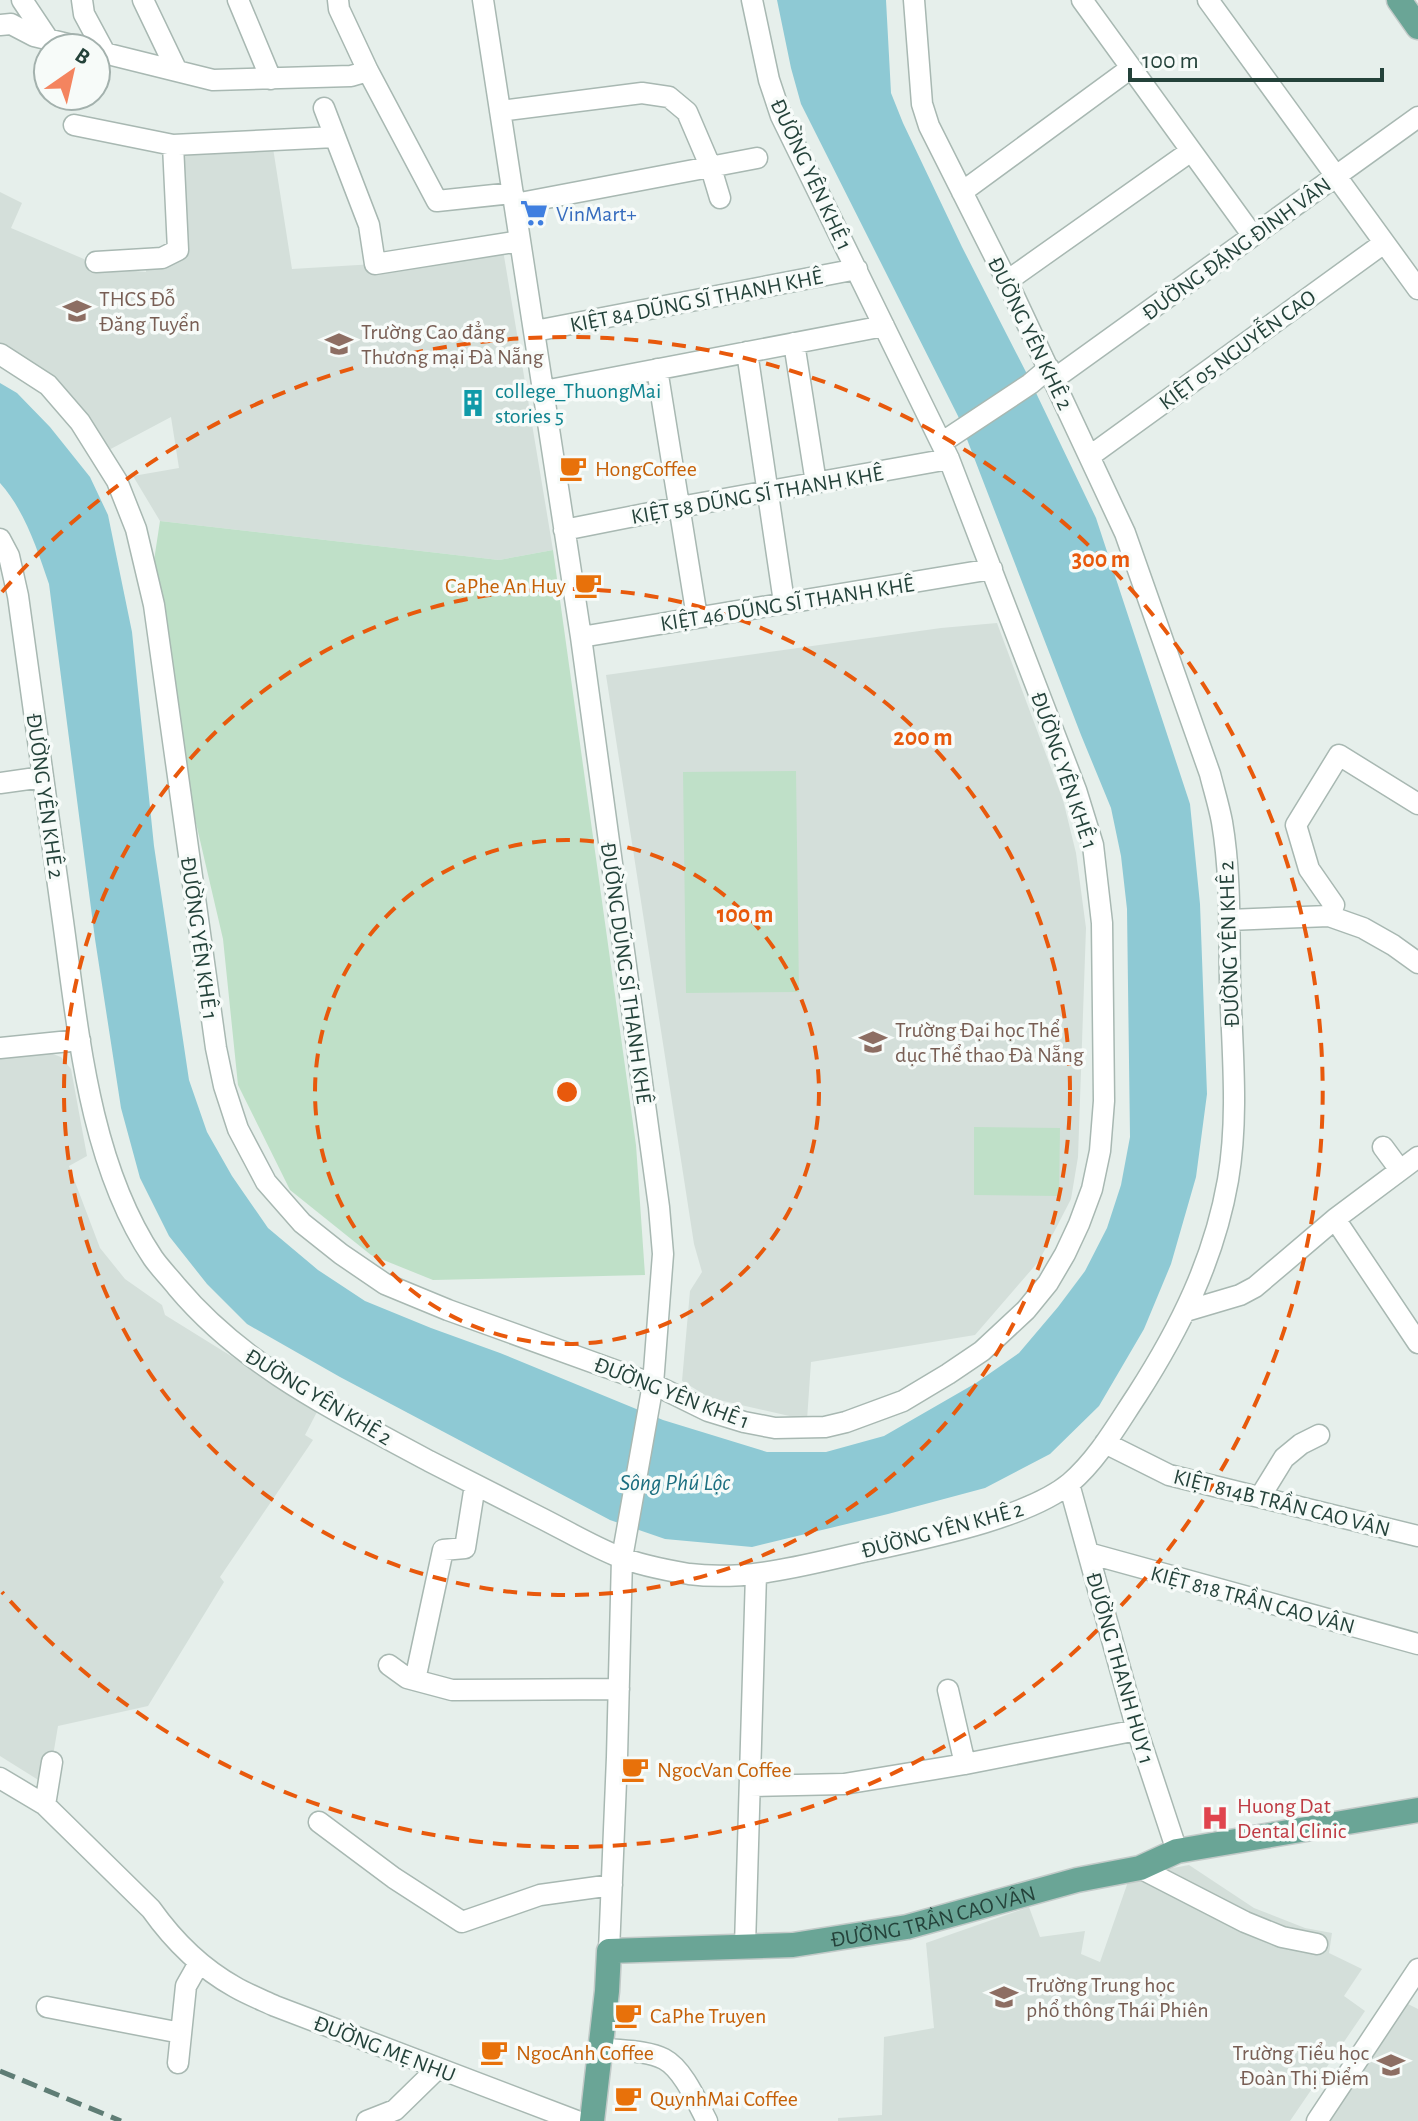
<svg xmlns="http://www.w3.org/2000/svg" width="1418" height="2121" font-family="'Alegreya Sans',sans-serif">
<style>
.built{fill:#d4dfda}
.green{fill:#bfe0c8}
.water{fill:#8ec9d4}
.lines{fill:none;stroke-linecap:round;stroke-linejoin:round}
.minor-casing{stroke:#a8b8b2;stroke-width:23}
.major-casing{stroke:#c2cac8;stroke-width:27}
.minor{stroke:#fff;stroke-width:20}
.major{stroke:#6aa596;stroke-width:24}
.rail{stroke:#5f7d75;stroke-width:5;stroke-dasharray:16 8;stroke-linecap:butt}
.ring{fill:none;stroke:#e8590c;stroke-width:4;stroke-dasharray:14 10}
.labels{text-anchor:middle;stroke-width:7;stroke-linejoin:round;paint-order:stroke}
.street-label{font-size:22px;fill:#24423a;stroke:#f7fbf9}
.shop-label{font-size:22px;fill:#366cbe;stroke:#f7fbf9;text-anchor:start}
.education-label{font-size:22px;fill:#785e54;stroke:#f7fbf9;text-anchor:start}
.culture-label{font-size:22px;fill:#0d838f;stroke:#f7fbf9;text-anchor:start}
.food-label{font-size:22px;fill:#c56008;stroke:#f7fbf9;text-anchor:start}
.health-label{font-size:22px;fill:#be3a42;stroke:#f7fbf9;text-anchor:start}
.water-label{font-size:24px;font-style:italic;fill:#1c6f80;stroke:#f7fbf9}
.centre{fill:#e8590c;stroke:#f7fbf9;stroke-width:4}
.ring-label{font-size:24px;text-anchor:middle;font-weight:bold;fill:#e8590c;stroke:#f7fbf9;stroke-width:7;stroke-linejoin:round;paint-order:stroke}
</style>
<rect width="100%" height="100%" fill="#e6efeb"/>
<!-- built -->
<path class="built" d="M273,148L292,269L375,264L502,244L553,550L499,560L160,521L133,476L179,468L171,417L105,452L0,350V192L22,203L11,228L105,268L146,272L145,260L183,256L177,151Z
M997,623L1063,800L1076,853L1086,928L1078,1157L1071,1199L1039,1261L975,1335L811,1362L807,1420L710,1398L682,1381L690,1291L702,1272L694,1244L606,675L941,628Z
M50,1053L61,1057L71,1069L87,1156L69,1166L100,1248L125,1279L162,1305L165,1315L318,1410L305,1435L313,1440L220,1577L224,1582L148,1706L58,1726L48,1786L0,1756V1058Z
M1189,1865L1254,1908L1305,1928L1332,1933L1329,1953L1362,1969L1344,1996L1365,2011L1290,2121H838V2118L882,2115L884,2037L934,2028L926,1943L1029,1907L1040,1937L1085,1931L1081,1954L1100,1962L1130,1876Z
M1406,2003L1418,2009V2121H1326Z"/>
<!-- green -->
<path class="green" d="M160,521L499,560L553,550L636,1145L645,1275L433,1280L371,1255L290,1190L238,1085L223,939L182,763L153,567Z
M796,771L799,992L686,993L683,772Z
M974,1127L1060,1128L1059,1196L974,1195Z"/>
<!-- water -->
<path class="water" d="M777,0H886L891,93L903,123L962,247L1026,372L1096,518L1190,804L1200,904L1207,1094L1196,1177L1171,1264L1144,1329L1099,1406L1050,1454L985,1488L888,1514L752,1547L665,1539L610,1520L340,1377L247,1324L207,1284L169,1236L140,1178L121,1108L95,939L49,584C37,549 25,511 0,483V383L17,393L50,427L90,477L108,515L132,632L154,846L189,1080L207,1132L232,1176L268,1228L318,1270L365,1301L431,1328L500,1353L663,1420L767,1452H826L884,1436L976,1383L1019,1353L1058,1307L1085,1271L1107,1228L1121,1185L1130,1137L1127,909L1121,856L1111,808L1081,735L958,416L801,104L791,68Z"/>
<g class="lines">
<!-- minor casing -->
<g class="minor-casing">
<path id="minor" d="M22,0L48,39
M82,0L84,14L105,53
M143,0L177,71
M238,0L271,79
M338,0L339,9L368,71L437,201L513,193
M483,0L581,637L659,1207L663,1254L653,1384L622,1558L617,1757L609,1951
M1082,0L1253,236
M1208,0L1418,289
M0,25L11,24L34,36L84,48
M96,51L213,80L351,76L368,71
M324,108L369,225L375,264L520,241
M500,111L642,93L669,97L687,112L711,168L720,198
M74,125L173,145L335,137
M962,192L1131,68
M515,204L757,158
M96,262L162,258L178,250L173,145
M1007,281L1191,151
M535,331L857,269
M794,343L816,483
M747,352L784,602
M0,354L48,385L80,422L117,481L136,529L154,605L216,1048L224,1086L238,1129L266,1182L302,1223L341,1254L385,1284L448,1310L653,1384L708,1411L744,1422L775,1428L825,1427L846,1422L903,1401L948,1374L982,1351L1026,1310L1048,1283L1065,1254L1079,1224L1092,1189L1100,1151L1104,1101L1102,923L1093,845L1076,790L949,459L781,116L769,80L752,0
M657,369L697,617
M1054,379L1418,117
M544,391L884,326
M941,443L1030,384L1049,368
M1090,456L1384,243
M564,530L680,507L949,459
M0,539L9,556L18,596C33,702 48,808 62,914C78,1027 88,1161 153,1258C160,1268 169,1277 177,1287C245,1368 337,1411 429,1461C466,1480 503,1499 539,1517C565,1530 590,1545 617,1556C639,1565 665,1570 689,1574C751,1582 811,1563 872,1550C926,1538 1028,1518 1070,1483C1098,1459 1117,1425 1137,1395C1180,1328 1214,1260 1228,1180C1239,1116 1232,1048 1230,983C1229,929 1231,875 1222,822C1219,806 1214,790 1210,774L1125,533L1007,281L929,126L922,104L914,0
M581,637L992,569
M0,783L43,777
M1329,916L1334,905L1309,869L1296,825L1339,755L1418,804
M1229,920L1329,916L1363,928L1393,945L1418,963
M0,1048L80,1040
M1383,1147L1400,1170
M1335,1219L1418,1343
M1186,1311L1240,1295L1255,1287L1335,1219L1418,1157
M1105,1443L1169,1475L1418,1536
M1069,1484L1137,1730L1177,1851
M1260,1497L1284,1458L1301,1444L1319,1435
M1088,1553L1418,1644
M389,1665L407,1678L452,1690L619,1689
M415,1680L443,1550L465,1548L475,1485
M948,1690L965,1764
M0,1778L45,1805L151,1909C173,1940 201,1968 235,1987C247,1994 262,2000 275,2006L577,2121
M750,1786L844,1784L965,1764L1137,1730
M45,1805L52,1762
M319,1822L394,1878L462,1922L540,1895L612,1885
M1140,1868L1245,1922L1282,1937L1317,1944
M745,1946L756,1574
M47,2007L181,2033
M601,2048C620,2051 646,2050 664,2059C683,2069 697,2102 707,2121
M178,2063L186,1986L199,1963
M367,2121L395,2110L438,2068
M1317,2121L1418,1969"/>
</g>
<!-- major casing -->
<g class="major-casing">
<g id="major">
<path d="M1399,0L1418,27"/>
<path id="s1" d="M592,2121L607,1991L609,1951L793,1945L907,1927L1077,1880L1140,1868L1177,1851L1418,1810"/>
</g>
</g>
<!-- minor -->
<use href="#minor" class="minor"/>
<!-- major -->
<use href="#major" class="major"/>
<!-- rail -->
<path class="rail" d="M0,2071L121,2121"/>
</g>
<!-- distance rings -->
<g class="ring">
<circle cx="567" cy="1092" r="252"/>
<circle cx="567" cy="1092" r="503"/>
<path d="M2 592A755 755 0 1 1 2 1592"/>
</g>
<!-- icons -->
<defs>
<g id="supermarket-bare" transform="scale(2.16)"><path d="M-6-5.5h2.5l.6 2H6L4.5 2H-2.5L-4.4-4H-6ZM-1.5 3.2a1.3 1.3 0 1 0 .1 0ZM3 3.2a1.3 1.3 0 1 0 .1 0Z" fill="#3f7fe0" stroke="#f7fbf9" stroke-width="2.5" paint-order="stroke"/></g>
<g id="school-bare" transform="scale(2.16)"><path d="M0-5L7-2L0 1L-7-2ZM-4 1L0 2.5L4 1V4Q0 6-4 4Z" fill="#8d6e63" stroke="#f7fbf9" stroke-width="2.5" paint-order="stroke"/></g>
<g id="university-bare" transform="scale(2.16)"><path d="M0-5L7-2L0 1L-7-2ZM-4 1L0 2.5L4 1V4Q0 6-4 4Z" fill="#8d6e63" stroke="#f7fbf9" stroke-width="2.5" paint-order="stroke"/></g>
<g id="building-bare" transform="scale(2.16)"><path d="M-4-6H4V6H1V3H-1V6H-4ZM-2.5-4.3h1.7v1.8h-1.7ZM.8-4.3h1.7v1.8H.8ZM-2.5-1h1.7V.8h-1.7ZM.8-1h1.7V.8H.8Z" fill="#0f9aa8" stroke="#f7fbf9" stroke-width="2.5" paint-order="stroke"/></g>
<g id="cafe-bare" transform="scale(2.16)"><path d="M-5.5-4.5H6V0H3Q3 3.5 0 3.5H-2.5Q-5.5 3.5-5.5 0ZM3-3.2v2h1.7v-2ZM-6 4.5H4V6H-6Z" fill="#e8710a" stroke="#f7fbf9" stroke-width="2.5" paint-order="stroke"/></g>
<g id="hospital-bare" transform="scale(2.16)"><path d="M-5-5h3v3.5h4V-5h3V5h-3V1.5h-4V5h-3Z" fill="#e0444e" stroke="#f7fbf9" stroke-width="2.5" paint-order="stroke"/></g>
</defs>
<g fill-rule="evenodd">
<use href="#supermarket-bare" x="534" y="213"/>
<use href="#school-bare" x="77" y="311"/>
<use href="#university-bare" x="339" y="344"/>
<use href="#building-bare" x="473" y="403"/>
<use href="#cafe-bare" x="573" y="468"/>
<use href="#cafe-bare" x="588" y="585"/>
<use href="#school-bare" x="873" y="1042"/>
<use href="#cafe-bare" x="635" y="1769"/>
<use href="#hospital-bare" x="1215" y="1818"/>
<use href="#school-bare" x="1004" y="1997"/>
<use href="#cafe-bare" x="628" y="2015"/>
<use href="#cafe-bare" x="494" y="2052"/>
<use href="#school-bare" x="1391" y="2065"/>
<use href="#cafe-bare" x="628" y="2098"/>
</g>
<g class="labels">
<!-- street labels -->
<g class="street-label">
<text transform="translate(812 174) rotate(65)" y="8">ĐƯỜNG YÊN KHÊ 1</text>
<text transform="translate(1236 248) rotate(-36)" y="8">ĐƯỜNG ĐẶNG ĐÌNH VÂN</text>
<text transform="translate(696 300) rotate(-11)" y="8">KIỆT 84 DŨNG SĨ THANH KHÊ</text>
<text transform="translate(1031 333) rotate(64)" y="8">ĐƯỜNG YÊN KHÊ 2</text>
<text transform="translate(1237 349) rotate(-36)" y="8">KIỆT 05 NGUYỄN CAO</text>
<text transform="translate(757 494) rotate(-10)" y="8">KIỆT 58 DŨNG SĨ THANH KHÊ</text>
<text transform="translate(787 603) rotate(-9)" y="8">KIỆT 46 DŨNG SĨ THANH KHÊ</text>
<text transform="translate(1065 770) rotate(71)" y="8">ĐƯỜNG YÊN KHÊ 1</text>
<text transform="translate(46 796) rotate(82)" y="8">ĐƯỜNG YÊN KHÊ 2</text>
<text transform="translate(200 938) rotate(82)" y="8">ĐƯỜNG YÊN KHÊ 1</text>
<text transform="translate(1228 944) rotate(-92)" y="8">ĐƯỜNG YÊN KHÊ 2</text>
<text transform="translate(627 973) rotate(82)" y="8">ĐƯỜNG DŨNG SĨ THANH KHÊ</text>
<text transform="translate(672 1392) rotate(21)" y="8">ĐƯỜNG YÊN KHÊ 1</text>
<text transform="translate(319 1396) rotate(31)" y="8">ĐƯỜNG YÊN KHÊ 2</text>
<text transform="translate(1282 1502) rotate(14)" y="8">KIỆT 814B TRẦN CAO VÂN</text>
<text transform="translate(942 1529) rotate(-15)" y="8">ĐƯỜNG YÊN KHÊ 2</text>
<text transform="translate(1253 1599) rotate(15)" y="8">KIỆT 818 TRẦN CAO VÂN</text>
<text transform="translate(1121 1668) rotate(74)" y="8">ĐƯỜNG THANH HUY 1</text>
<text dy="8" stroke="none"><textPath href="#s1" startOffset="498">ĐƯỜNG TRẦN CAO VÂN</textPath></text>
<text transform="translate(385 2048) rotate(21)" y="8">ĐƯỜNG MẸ NHU</text>
</g>
<!-- shop labels -->
<g class="shop-label">
<text x="556" y="221">VinMart+</text>
</g>
<!-- education labels -->
<g class="education-label">
<text x="99" y="306">THCS Đỗ<tspan x="99" dy="25">Đăng Tuyển</tspan></text>
<text x="361" y="339">Trường Cao đẳng<tspan x="361" dy="25">Thương mại Đà Nẵng</tspan></text>
<text x="895" y="1037">Trường Đại học Thể<tspan x="895" dy="25">dục Thể thao Đà Nẵng</tspan></text>
<text x="1026" y="1992">Trường Trung học<tspan x="1026" dy="25">phổ thông Thái Phiên</tspan></text>
<text x="1369" y="2060" text-anchor="end">Trường Tiểu học<tspan x="1369" dy="25">Đoàn Thị Điểm</tspan></text>
</g>
<!-- culture labels -->
<g class="culture-label">
<text x="495" y="398">college_ThuongMai<tspan x="495" dy="25">stories 5</tspan></text>
</g>
<!-- food labels -->
<g class="food-label">
<text x="595" y="476">HongCoffee</text>
<text x="566" y="593" text-anchor="end">CaPhe An Huy</text>
<text x="657" y="1777">NgocVan Coffee</text>
<text x="650" y="2023">CaPhe Truyen</text>
<text x="516" y="2060">NgocAnh Coffee</text>
<text x="650" y="2106">QuynhMai Coffee</text>
</g>
<!-- health labels -->
<g class="health-label">
<text x="1237" y="1813">Huong Dat<tspan x="1237" dy="25">Dental Clinic</tspan></text>
</g>
<!-- water labels -->
<g class="water-label">
<text x="675" y="1490">Sông Phú Lộc</text>
</g>
</g>
<circle cx="567" cy="1092" r="12" class="centre"/>
<g class="ring-label">
<text x="1101" y="567">300 m</text>
<text x="923" y="745">200 m</text>
<text x="745" y="922">100 m</text>
</g>
<!-- north arrow -->
<g transform="translate(72 72) rotate(34)"><circle r="38" fill="#f7fbf9" stroke="#a3b1ad" stroke-width="2"/>
<path d="M0-6L14 30L0 20L-14 30Z" fill="#f4845f"/>
<text y="-12" font-size="22" font-weight="bold" text-anchor="middle" fill="#24423a">B</text>
</g>
<!-- scale -->
<path d="M1130 68v12h252v-12" fill="none" stroke="#24423a" stroke-width="4"/>
<text x="1142" y="68" font-size="24" fill="#24423a" stroke="#f7fbf9" stroke-width="6" paint-order="stroke">100 m</text>
</svg>
